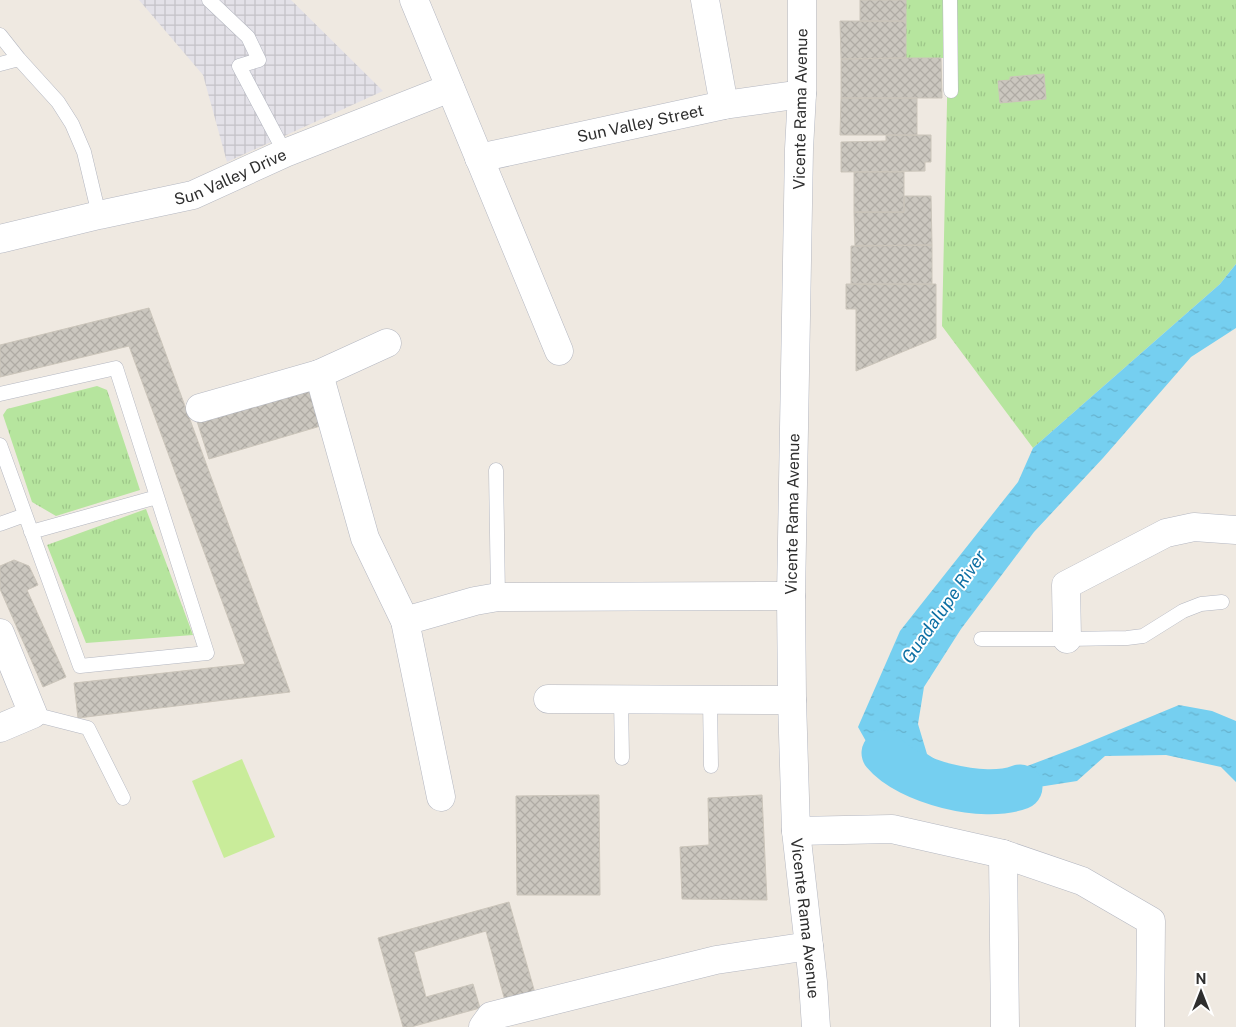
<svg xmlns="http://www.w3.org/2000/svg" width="1236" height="1027" font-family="'Public Sans',sans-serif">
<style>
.industrial{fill:url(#industrial-grid)}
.grass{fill:url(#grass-tufts)}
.pitch{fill:#c9ec9a}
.water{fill:url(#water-ripples)}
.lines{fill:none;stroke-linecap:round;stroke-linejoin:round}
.river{stroke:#75cff0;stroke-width:45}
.building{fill:url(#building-cross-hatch);stroke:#cbc5ba}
.lane-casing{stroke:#b4b7c1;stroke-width:15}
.street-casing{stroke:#b4b7c1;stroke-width:29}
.secondary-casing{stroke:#b4b7c1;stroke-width:29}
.lane{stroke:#fff;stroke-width:14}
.street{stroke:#fff;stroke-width:28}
.secondary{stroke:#fff;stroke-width:28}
.labels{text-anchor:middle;stroke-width:4;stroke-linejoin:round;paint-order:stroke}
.street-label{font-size:16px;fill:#2e2e2e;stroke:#fff}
.water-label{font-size:18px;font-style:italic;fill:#0d6fa3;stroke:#fff}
</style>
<defs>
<pattern id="industrial-grid" width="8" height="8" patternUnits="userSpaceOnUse" patternTransform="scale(1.25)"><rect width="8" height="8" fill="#e3e1e8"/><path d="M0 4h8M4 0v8" fill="none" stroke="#c3c1c7"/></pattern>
<pattern id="grass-tufts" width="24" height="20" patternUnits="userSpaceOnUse" patternTransform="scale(1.25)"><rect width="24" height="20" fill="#b6e59e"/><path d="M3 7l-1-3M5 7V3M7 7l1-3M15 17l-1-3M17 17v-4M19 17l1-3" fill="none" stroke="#9dc588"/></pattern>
<pattern id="water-ripples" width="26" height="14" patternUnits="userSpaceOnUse" patternTransform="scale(1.25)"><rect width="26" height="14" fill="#75cff0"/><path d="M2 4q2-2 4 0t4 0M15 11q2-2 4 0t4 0" fill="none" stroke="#66b2ce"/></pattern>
<pattern id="building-cross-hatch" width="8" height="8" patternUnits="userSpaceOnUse" patternTransform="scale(1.25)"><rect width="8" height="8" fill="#cbc7bf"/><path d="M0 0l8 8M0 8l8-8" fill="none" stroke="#afaba4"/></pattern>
</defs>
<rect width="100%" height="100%" fill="#efe9e1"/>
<!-- industrial -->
<path class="industrial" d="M139,0H291L383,91L227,162L203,75Z"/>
<!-- grass -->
<path class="grass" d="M906,0H1236V264L1220,284L1033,448L942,326L948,58H906Z
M97,386L107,390L140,490L56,516L32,502L3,415L7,409Z
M146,509L193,635L86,643L47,545Z"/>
<!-- pitch -->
<path class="pitch" d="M242,759L275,837L224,858L192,781Z"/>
<!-- water -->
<path class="water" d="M1236,264V328L1191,357L1103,458L1034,532L961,629L924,687L918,724L927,754L953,771L1001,776L1080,746L1179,705L1212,711L1236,721V782L1221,767L1166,755L1105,756L1077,781L993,794L898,778L876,759L858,727L900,631L1018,482L1033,448L1220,284Z"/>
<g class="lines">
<!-- river -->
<path class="river" d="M884,753C908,782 984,801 1020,787"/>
</g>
<!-- building -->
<path class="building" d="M860,0H906V21H860Z
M840,21H906V58L841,59Z
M906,58H941L942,98H841V59Z
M1044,74L1046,99L1000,103L998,81L1010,80V77Z
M841,98H917V135H840Z
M886,135H931V162H925V171L841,172V142L886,141Z
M854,172H904V212H854Z
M904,196H931L932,245L855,246L854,212H904Z
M932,245V284H851V246Z
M846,284H936V338L856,371V309H846Z
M149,308L290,692L78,718L74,683L245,664L129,346L0,377V345Z
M312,384L324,425L209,459L196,418Z
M14,560L29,566L38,585L27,590L66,677L43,687L0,589V566Z
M599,795L600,895H517L516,796Z
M762,795L767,900L682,899L680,847L709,845L708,798Z
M509,902L535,993L505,1001L486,931L414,952L426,997L473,984L480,1008L411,1027H403L378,938Z"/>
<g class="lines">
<!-- lane casing -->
<g class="lane-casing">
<path id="lane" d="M209,0L248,37L259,60L239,66L285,153
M950,0L951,91
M0,35L19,59L58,102L72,124L84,152L99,215
M0,64L19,59
M0,394L116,368L207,653L80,666L0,445
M496,470L498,597
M0,524L25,515
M31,532L157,497
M981,639H1067L1127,638L1143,636L1183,611L1201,604L1222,602
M621,699L622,758
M710,699L711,766
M33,714L88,728L123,798"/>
</g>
<!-- street casing -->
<g class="street-casing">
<g id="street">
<path d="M414,0L559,351"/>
<path d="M705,0L724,105"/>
<path id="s1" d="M479,158L724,105L802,94"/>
<path id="s2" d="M0,239L99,215L193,195L285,153L450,88"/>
<path d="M319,374L365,538L405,621L441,797"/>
<path d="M200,408L319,374L387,343"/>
<path d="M405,621L475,601L498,597L791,596"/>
<path d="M0,633L33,714L0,728"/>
<path d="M1067,639L1066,585L1166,533L1194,527L1236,530"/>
<path d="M548,699L792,700"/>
<path d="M796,831L892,829L1003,854L1082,881L1151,921L1150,1027"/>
<path d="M1003,854L1005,1027"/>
<path d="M483,1027L491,1016L716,960L809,946"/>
</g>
</g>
<!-- secondary casing -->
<g class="secondary-casing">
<g id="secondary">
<path id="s3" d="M802,0V94L799,149L791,596L792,700L796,831L813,982L816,1027"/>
</g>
</g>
<!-- lane -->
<use href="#lane" class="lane"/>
<!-- street -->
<use href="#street" class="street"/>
<!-- secondary -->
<use href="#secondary" class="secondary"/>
</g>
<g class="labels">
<!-- street labels -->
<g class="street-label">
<text transform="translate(800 109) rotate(-89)" y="6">Vicente Rama Avenue</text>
<text dy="6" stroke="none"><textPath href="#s1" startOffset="165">Sun Valley Street</textPath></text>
<text dy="6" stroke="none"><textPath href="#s2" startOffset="239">Sun Valley Drive</textPath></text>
<text transform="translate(792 514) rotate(-89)" y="6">Vicente Rama Avenue</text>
<text dy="6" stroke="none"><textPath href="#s3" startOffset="919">Vicente Rama Avenue</textPath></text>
</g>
<!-- water labels -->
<g class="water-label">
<text transform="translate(944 607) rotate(-55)" y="6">Guadalupe River</text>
</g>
</g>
<!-- north arrow -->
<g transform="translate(1201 992)" stroke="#ffffff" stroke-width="4" paint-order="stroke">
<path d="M0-4L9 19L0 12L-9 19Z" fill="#2e2e2e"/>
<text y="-8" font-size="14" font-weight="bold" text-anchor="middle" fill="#2e2e2e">N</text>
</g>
</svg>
